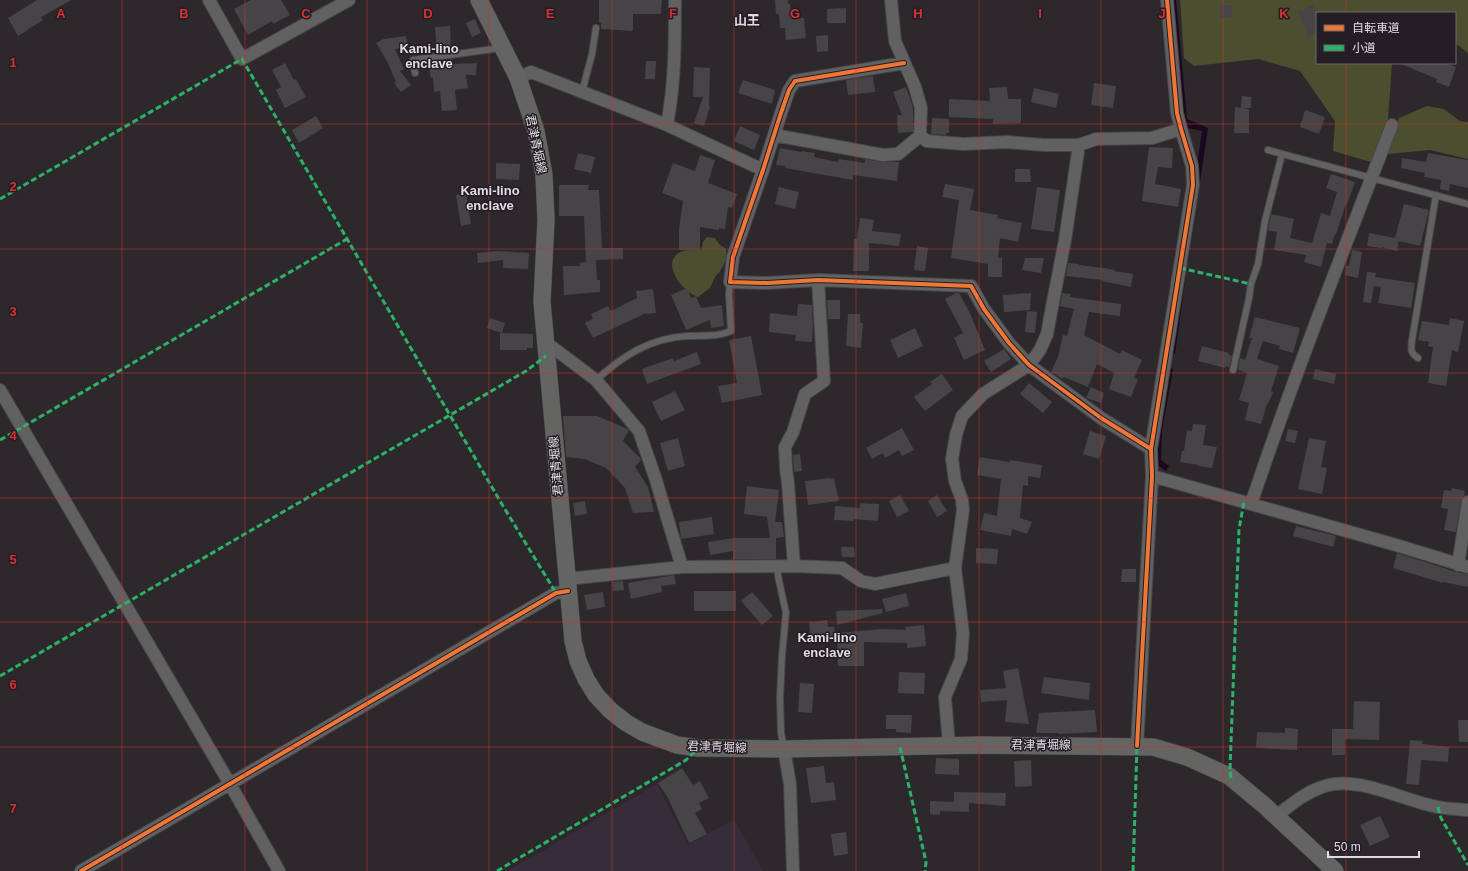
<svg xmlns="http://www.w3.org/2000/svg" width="1468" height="871" font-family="Arial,'Noto Sans JP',sans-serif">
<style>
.built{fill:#372d3a}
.green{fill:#4b4f2f}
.water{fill:#1b071f}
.building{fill:#474447}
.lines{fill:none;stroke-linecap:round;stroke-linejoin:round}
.lane-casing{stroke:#484548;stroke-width:8}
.street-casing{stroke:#484548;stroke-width:14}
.secondary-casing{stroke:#484548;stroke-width:18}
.lane{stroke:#626161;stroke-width:6}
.street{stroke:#626161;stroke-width:12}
.secondary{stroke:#646463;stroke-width:17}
.quiet{stroke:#2db169;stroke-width:3;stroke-dasharray:6 3;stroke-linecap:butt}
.cycleway-casing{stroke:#231d25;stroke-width:6}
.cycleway{stroke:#f07635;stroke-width:4}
.grid{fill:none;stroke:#d63131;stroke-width:1;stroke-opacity:0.55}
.labels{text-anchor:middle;stroke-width:3;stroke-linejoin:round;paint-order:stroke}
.street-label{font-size:12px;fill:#e0dbe1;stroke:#231d25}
.neighbourhood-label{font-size:13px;font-weight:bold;fill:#e0dbe1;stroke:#231d25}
.grid-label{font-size:13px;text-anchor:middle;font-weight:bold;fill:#d63131;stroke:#231d25;stroke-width:3;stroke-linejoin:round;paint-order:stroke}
</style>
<rect width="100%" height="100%" fill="#2c282c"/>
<!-- built -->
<path class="built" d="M657,784L688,845L734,819L763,871H508Z"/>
<!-- green -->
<path class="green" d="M1180,0H1468V53L1455,43V13H1317V63H1392L1388,119L1371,162L1333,151L1335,121L1300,71L1258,59L1194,66L1184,58Z
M1427,106L1444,109L1460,121L1468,122V159L1430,150L1388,154L1399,118Z
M707,237L715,238L719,244L726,249L727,259L720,271L715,277L710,288L698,297C685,293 662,267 677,254C683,249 693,250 701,250L703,242Z"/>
<!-- water -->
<path class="water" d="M1170,0H1176L1187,119L1208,128L1188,263L1183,262L1202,131L1183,127Z
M1182,273L1186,274L1175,354H1169Z
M1168,368L1173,369L1162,430L1161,460L1169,466L1166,471L1156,464L1158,432Z"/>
<!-- building -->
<path class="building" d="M37,0H71L41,17L43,20L18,36L8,18Z
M251,0H281L290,15L273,24L272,21L248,35L234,9Z
M599,0H662L661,14H633V31L601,29V23H599Z
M775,0H788V4H790L792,19L804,18L806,38L786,40L785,28H780L779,14H776Z
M1220,5H1232V17L1220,18Z
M1313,5L1317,14V32L1308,36L1298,12Z
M846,8V23H827V9Z
M475,19L481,33L472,37L466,23Z
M450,26L451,50L437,52L435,27Z
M828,35V51L817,52L816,36Z
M406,36L408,47L395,49L404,69L400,71L411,85L401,92L394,83L396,82L387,61L376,43L384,39Z
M452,59V64L477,63L476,75H466L468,88L455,90L457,110L442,111L440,91L434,92L433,77L431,78L428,64Z
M646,61H656L655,79H645Z
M285,63L294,80L296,79L306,97L285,108L276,90L281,87L272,70Z
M1399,63H1445L1456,67L1449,87L1436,82L1437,79Z
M694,67L710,68L709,106L710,107L704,126L694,123L703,97H693Z
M873,76L875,92L848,95L846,80Z
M743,80L775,90L772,104L738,93Z
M1094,83L1116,86L1113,108L1091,105Z
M906,87L913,108V132L898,133L897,115H902L893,92Z
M1007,87L1008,99H1021V123L993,124V119L949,117V99L990,101L989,88Z
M1034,88L1059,94L1056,108L1031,102Z
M1242,96L1251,97V108H1241Z
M1235,107L1249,109V133H1234Z
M1305,110L1325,117L1319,134L1300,127Z
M316,116L323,128L299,143L292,130Z
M932,118L949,119V133H946V135L931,134Z
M740,126L760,135L754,150L734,141Z
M1149,147L1173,148L1172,168L1158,167L1155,184L1181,189L1178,207L1142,201Z
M780,148L801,152V151L815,153L814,157L838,162L839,159L865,163V159L882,162H899L897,181L853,175V180L785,168L786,166L776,165Z
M578,153L595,157L591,173L574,169Z
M1428,153L1468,160V188L1450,184L1449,191L1440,189L1441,180L1424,177L1425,173L1401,168L1402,158L1426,162Z
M700,155L715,160L708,183L737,194L732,208L728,207L725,229L719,228V230L700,227V250H679V228L683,201L662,193L673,163L695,171Z
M496,163L520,164L519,180L496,179Z
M1015,169H1030L1031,182H1015Z
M1331,174L1355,182L1347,204H1346L1336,234H1335L1332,244L1327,243L1321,267L1304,262L1306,255L1274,250L1277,232L1268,230L1271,214L1294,219L1290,238L1312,243L1321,213L1330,216L1337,192L1326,188Z
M945,184L974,189L970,210L998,215L997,218L1022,223L1018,242L1000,238L998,258H1002V277H988V264L951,258L959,200L942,197Z
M559,185H589L588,190H599L602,248H623V259L596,260L597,280H600V292L564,295L563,266H580L579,263L586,262L584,216H559Z
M779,187L799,192L795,209L775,204Z
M1037,187L1060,190L1054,232L1031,229Z
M466,194L471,224L461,226L456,195Z
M1404,204L1429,210L1420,246L1399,241L1397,251L1382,247L1381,248L1367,246L1369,233L1395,238Z
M860,218L874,220L872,231L901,234L899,246L869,243V271H853L854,239H857Z
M917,246L928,248L925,271L914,270Z
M1352,250L1362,252L1358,278L1345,275L1346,266H1349Z
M498,251L529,253L528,269L503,268V260L478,263L477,253Z
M1025,258H1044L1041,273L1022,270Z
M1068,263L1079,264V265L1104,268L1115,270L1114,271L1133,274L1131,287L1102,281L1103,280L1066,276Z
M1367,272L1376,273L1375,277L1415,283L1411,308L1378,303L1381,287L1374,286L1371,303L1363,302Z
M687,288L691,298L696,296L701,308L722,305L724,326L711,328L710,320L686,330L671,295Z
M653,289L656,313L646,314V313L593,338L585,323L593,319L591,314L608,306L611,311L637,298L636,291Z
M956,293H959L970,313L985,350L964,360L954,338L963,333L945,299Z
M1031,293L1030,310L1004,312L1003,295Z
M1062,293L1071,294L1070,297L1121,304L1120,316L1089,312L1084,335L1120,354L1122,350L1142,360L1134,378L1138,379L1131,397L1109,389L1114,373L1097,364L1088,387L1064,377L1063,379L1051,372L1058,357L1063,335L1067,336L1074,309L1060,306Z
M827,300H840V319H828Z
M798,304L812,305L813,327L812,342L795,341L796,335L769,332L770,313L797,316Z
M1027,311L1037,312L1035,333L1025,332Z
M848,314H860V323H863L861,348L846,346Z
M1255,317L1300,328L1293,353L1279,349L1280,346L1263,341L1257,359L1279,366L1271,391L1273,392L1268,404H1267L1261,424L1245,420L1249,403L1239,400L1247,373L1238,370L1240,358L1245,360L1252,338H1249Z
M490,318L505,323L502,333L487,328Z
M1450,318L1464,321L1458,352L1452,350L1446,386L1428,383L1433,347L1428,346L1429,342L1418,340L1422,321L1449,325Z
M915,328L923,346L898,358L890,340Z
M500,333L533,334V348H527V350H500Z
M751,336L762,395L722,403L718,386L737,383L729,340Z
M1202,346L1229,353L1228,354L1232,356L1229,367L1226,366L1225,368L1198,361Z
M1004,349L1011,359L991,372L984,361Z
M697,352L701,364L647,384L642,369L673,358L674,361Z
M1315,369L1336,374L1334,384L1313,379Z
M942,374L953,390L925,411L914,397L932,384L930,382Z
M1029,383L1052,402L1043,413L1020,394Z
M1091,387L1104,393L1101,403L1086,398Z
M675,391L685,410L661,421L652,402Z
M563,416H597L628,429L629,430L623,441L640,458L641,460L635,467L648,487L654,512L633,513L625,488L606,468L585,459L566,457Z
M1193,424L1206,425L1203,445L1217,447L1212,468L1198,466V465L1180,462L1182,451H1184L1187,430L1192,431Z
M902,428L914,450L902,456L899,450L885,458L883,453L872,459L866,448Z
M1288,429L1298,431L1295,443L1285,441Z
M1090,431L1106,436L1099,459L1083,454Z
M678,438L685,466L668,471L660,443Z
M1309,438L1326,441L1321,467L1327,468L1322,494L1298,489Z
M800,454L802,471L794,472L793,455Z
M980,457L1009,462L1010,460L1042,465L1040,478L1028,476V486L1023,485L1020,518L1032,522L1027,534L1012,529L1011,536L980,530L984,513L997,516L1001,479L977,475Z
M830,478V479L834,478L839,501L808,505L805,481Z
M747,486L779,490L775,522H782L784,537L776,538V559H733V551L710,555L708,542L733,538H770L767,517L744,514Z
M1452,488L1465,491L1464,496L1461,501L1456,532L1444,530L1448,509L1441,508L1444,490L1451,491Z
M900,495L909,511L897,517L889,501Z
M937,495L947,511L937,517L928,501Z
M585,501L587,514L575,516L573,503Z
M860,503L879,504L878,521L854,519V521L834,520L835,506L860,508Z
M712,517L714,534L681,539L679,522Z
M1296,526L1336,536L1333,547L1293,536Z
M841,547H854L855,557H842Z
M976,548L998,549L997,564L976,563Z
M1397,553L1456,572L1468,574V587L1443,582V583L1393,568Z
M1122,569H1136V582H1121Z
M674,575L676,584L661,586L662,592L631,599L628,583Z
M623,581L624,590L613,591L612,582Z
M694,591H736V611H694Z
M603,592L605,607L587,610L584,595Z
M752,592L773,616L762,625L741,601Z
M906,593L909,606L886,612L882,599Z
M882,609L883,613L837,625L836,611Z
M827,620L828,627H834L836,637L811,640L809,622Z
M924,625L926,646L907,648V643L864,642V666H838L837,633L882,629L906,630L905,627Z
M1018,668L1029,724L1005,722L1007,700L981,702L980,690L1006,688L1003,671Z
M899,672L925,673L924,694L898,693Z
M1044,677L1090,683L1089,700L1041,693Z
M800,683L814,684L812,713L798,712Z
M1354,701L1380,702L1379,740L1345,739V755H1332V729H1353Z
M1095,710L1097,732L1058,734V733H1036L1039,713Z
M886,715H912L911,733L896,732V729H886Z
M1458,720H1468V742H1459Z
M1285,728L1298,729L1297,750L1256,748L1257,732L1285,733Z
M1410,740L1423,741L1422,744L1449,747L1448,762L1421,760L1419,785L1406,784Z
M936,758L959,759V775L935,774Z
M1031,760L1032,786L1015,787L1014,761Z
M824,766L826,783L834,782L836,800L811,803L806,768Z
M682,768L693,785L700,781L709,798L699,803L702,809L695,813L707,834L689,843L668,798L658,783Z
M954,792L1006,793L1005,806L969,803V812L940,811V815L930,814V801L954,802Z
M1380,816L1390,837L1370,846L1360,825Z
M846,832L848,854L834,856L831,834Z"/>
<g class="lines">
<!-- lane casing -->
<g class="lane-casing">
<path id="lane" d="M415,73L413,60L501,48
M582,92L592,54L596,28
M1268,150L1468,204
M1418,358C1410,353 1411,349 1412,340L1436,195
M1233,370L1249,298L1251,284L1258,264L1265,221L1282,154
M596,380C624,355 650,338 688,336C703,335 718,337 731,331L729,294L730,282
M778,566V576L786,613L782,655L780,698L781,733L784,748"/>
</g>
<!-- street casing -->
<g class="street-casing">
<path id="street" d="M209,0L242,59L349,0
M891,0L895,41L915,87L921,108L920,136L927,141L963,144L1007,142L1044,145H1079L1096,139L1152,138L1181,129
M904,63L795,81L789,90L780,116L763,170L733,257L730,282L767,283L818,280L971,286L984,309L1009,343L1029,365L1101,418L1151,449
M518,78L531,72L667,125L763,170
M667,125C675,83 675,42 675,0
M774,135L883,155L898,154L920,136
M545,346L552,347L596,380L639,431L655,477L682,567
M0,390L230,784L279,871
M1152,476L1396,545L1468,567
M1251,504C1294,376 1343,251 1392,125
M1458,565L1468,502
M794,566L788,483L786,469L785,447L793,432L805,394L824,381L818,280
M567,579L682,567L794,566L842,568L861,581L875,584L955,568
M949,745L945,697L961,659L963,633L955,568L963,510L962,500L955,481L952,459L956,435L962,416L983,394L1029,365L1040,350L1047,334L1052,307L1065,240L1079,145
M1137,746L1152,476L1151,449L1193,185L1192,166L1181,129L1177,113L1167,0
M784,749L790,784L793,871
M1276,816C1291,805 1304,793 1322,787C1357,774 1403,801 1438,807C1447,809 1458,809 1468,810
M81,871L556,593L568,591"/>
</g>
<!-- secondary casing -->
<g class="secondary-casing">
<path id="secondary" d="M479,0L518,78L536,131L544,175L546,220L542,302L573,641L578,661L586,679L596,695L610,710L625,722L642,732L677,745L698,748L784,749L981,745L1153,747L1187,757L1229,776L1265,806L1335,871"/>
</g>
<!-- lane -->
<use href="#lane" class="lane"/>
<!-- street -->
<use href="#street" class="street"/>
<!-- secondary -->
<use href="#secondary" class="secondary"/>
<!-- quiet -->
<path class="quiet" d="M0,199L242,59L503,506L556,593
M1180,268L1251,284
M0,440L347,239
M0,676L526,371L546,356
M900,747L926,862L925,871
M1231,778L1230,769L1239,529L1244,502
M1438,807L1441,818L1468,865
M497,871L686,760L698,748
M1133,871L1137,746"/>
<!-- cycleway casing -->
<g class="cycleway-casing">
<path id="cycleway" d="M904,63L795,81L789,90L780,116L763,170L733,257L730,282L767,283L818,280L971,286L984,309L1009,343L1029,365L1101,418L1151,449
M1137,746L1152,476L1151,449L1193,185L1192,166L1181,129L1177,113L1167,0
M81,871L556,593L568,591"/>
</g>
<!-- cycleway -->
<use href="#cycleway" class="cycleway"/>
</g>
<!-- grid -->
<path class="grid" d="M122,0V871M245,0V871M367,0V871M489,0V871M612,0V871M734,0V871M856,0V871M979,0V871M1101,0V871M1223,0V871M1346,0V13M1346,63V871M0,124H1468M0,249H1468M0,373H1468M0,498H1468M0,622H1468M0,747H1468"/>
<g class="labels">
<!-- street labels -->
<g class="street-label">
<text transform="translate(536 144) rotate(78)" y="4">君津青堀線</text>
<text transform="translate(556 466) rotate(-95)" y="4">君津青堀線</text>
<text x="1041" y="749">君津青堀線</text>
<text transform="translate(717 747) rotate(2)" y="4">君津青堀線</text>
</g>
<!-- neighbourhood labels -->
<g class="neighbourhood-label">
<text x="747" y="25">山王</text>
<text x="429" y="53">Kami-Iino<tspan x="429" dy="15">enclave</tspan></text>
<text x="490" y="195">Kami-Iino<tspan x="490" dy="15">enclave</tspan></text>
<text x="827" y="642">Kami-Iino<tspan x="827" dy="15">enclave</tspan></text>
</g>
</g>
<g class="grid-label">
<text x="61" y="18">A</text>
<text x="184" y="18">B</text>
<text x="306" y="18">C</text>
<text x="428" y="18">D</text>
<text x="550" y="18">E</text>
<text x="673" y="18">F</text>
<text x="795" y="18">G</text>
<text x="918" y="18">H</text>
<text x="1040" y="18">I</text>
<text x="1162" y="18">J</text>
<text x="1284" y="18">K</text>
<text x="13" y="67">1</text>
<text x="13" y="191">2</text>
<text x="13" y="316">3</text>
<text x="13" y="440">4</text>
<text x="13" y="564">5</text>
<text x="13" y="689">6</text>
<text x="13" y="813">7</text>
</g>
<!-- legend -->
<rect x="1316" y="12" width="140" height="52" fill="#231d25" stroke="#6f6970"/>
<rect x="1324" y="25" width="20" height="6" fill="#f07635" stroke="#6f6970"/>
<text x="1352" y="32" font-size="12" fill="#e0dbe1">自転車道</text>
<rect x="1324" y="45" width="20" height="6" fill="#2db169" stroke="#6f6970"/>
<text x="1352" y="52" font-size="12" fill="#e0dbe1">小道</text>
<!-- scale -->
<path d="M1328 851v6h91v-6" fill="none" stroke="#e0dbe1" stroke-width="2"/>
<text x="1334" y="851" font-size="12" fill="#e0dbe1" stroke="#231d25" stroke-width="3" paint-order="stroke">50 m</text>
</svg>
